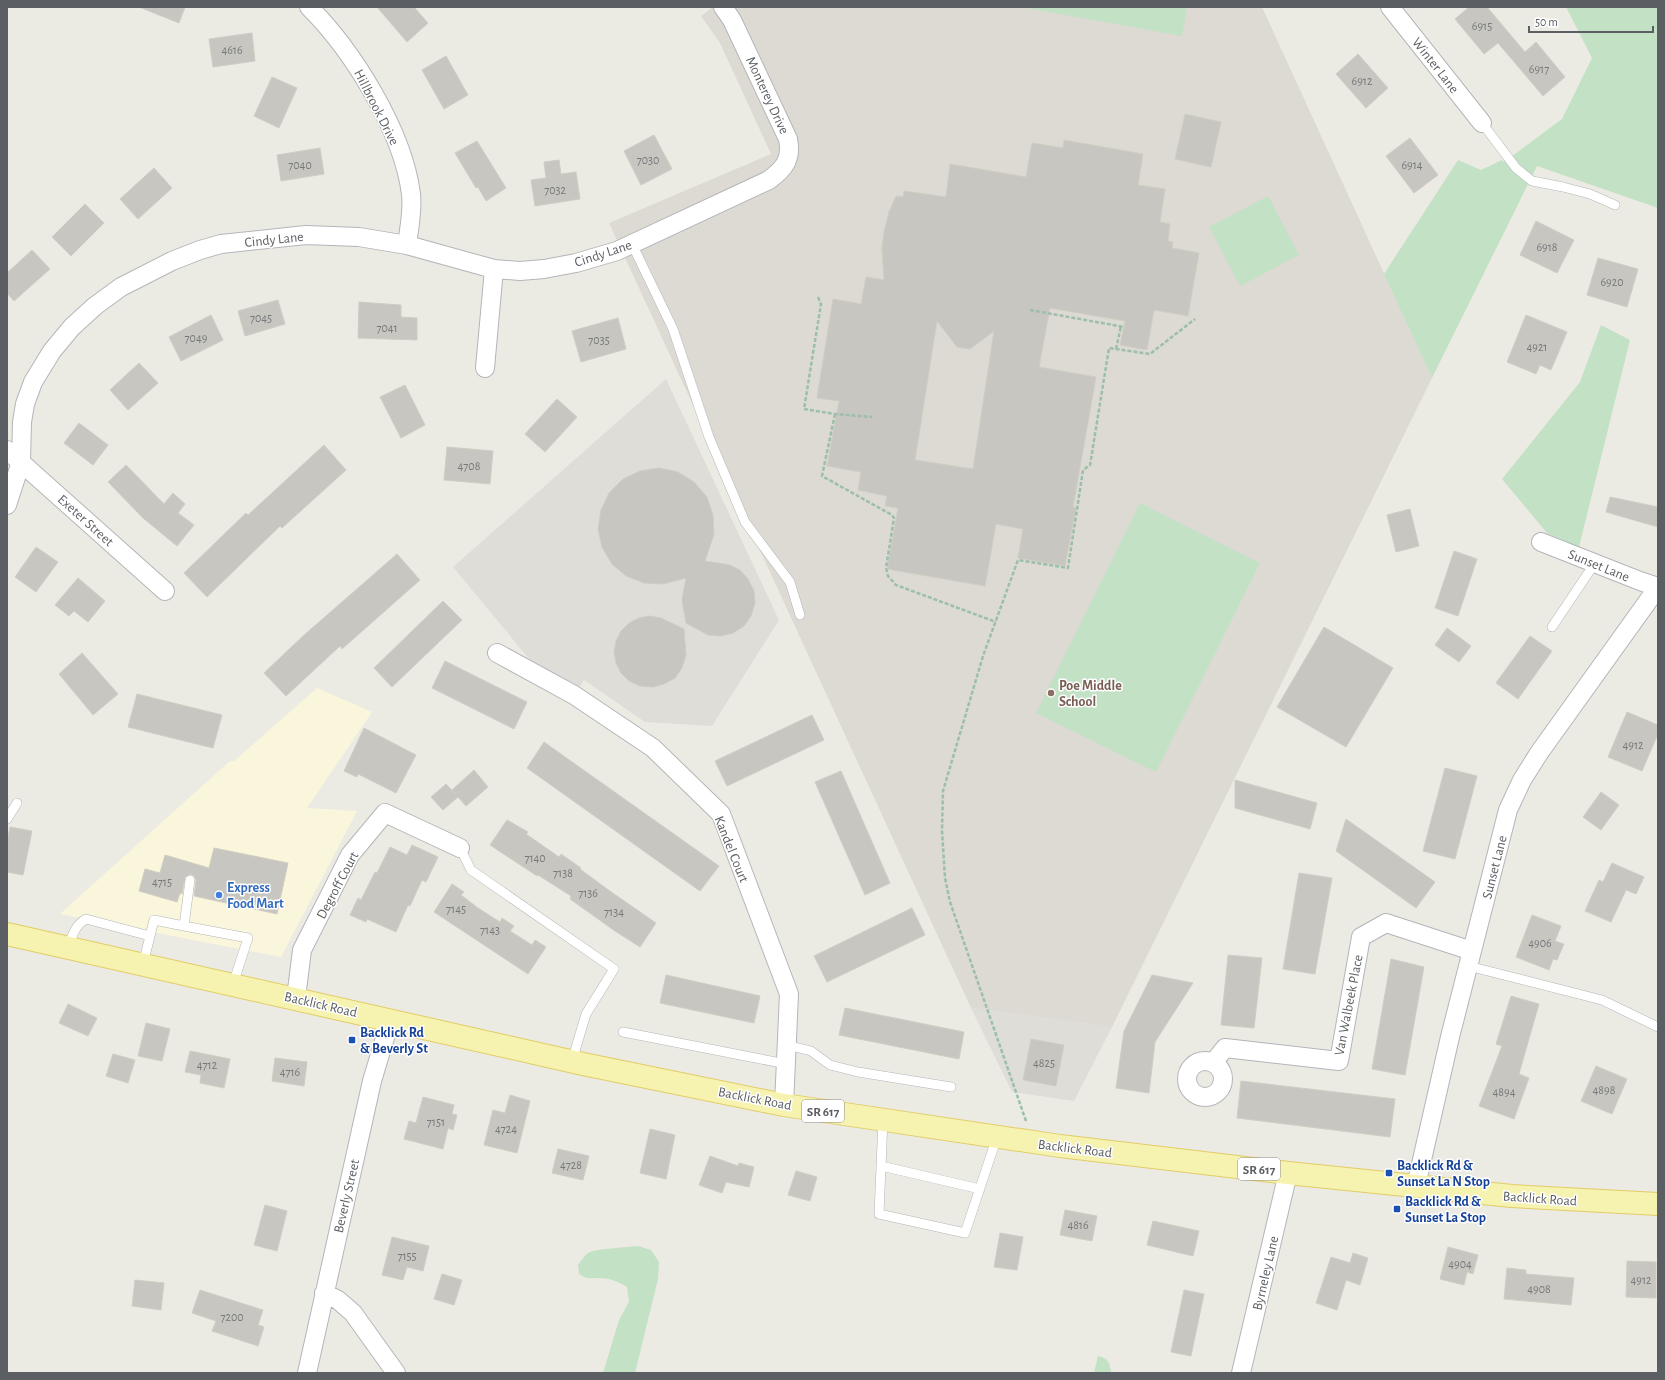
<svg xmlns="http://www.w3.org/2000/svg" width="1665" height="1380" font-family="'Alegreya Sans',sans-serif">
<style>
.commercial{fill:#faf6db}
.industrial{fill:#deddd8}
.education{fill:#dcdad2}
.green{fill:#c2e1c5}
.building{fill:#c8c6c0;stroke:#d0cdc2;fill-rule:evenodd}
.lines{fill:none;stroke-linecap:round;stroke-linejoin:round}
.service-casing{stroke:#b4b5b9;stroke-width:10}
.minor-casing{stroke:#b4b5b9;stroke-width:20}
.primary-casing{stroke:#e2cc67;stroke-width:24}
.path{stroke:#9bbfa9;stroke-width:2.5;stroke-dasharray:4 2;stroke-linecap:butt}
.service{stroke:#fff;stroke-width:9}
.minor{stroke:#fff;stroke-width:18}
.primary{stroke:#f6f2af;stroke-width:22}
.education-dot{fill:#8d6e63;stroke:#fff;stroke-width:1.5}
.shop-dot{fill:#3f7fe0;stroke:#fff;stroke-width:1.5}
.transit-dot{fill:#1a4fb4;stroke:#fff;stroke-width:1.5}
.labels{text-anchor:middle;stroke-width:3;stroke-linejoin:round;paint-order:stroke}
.number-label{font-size:12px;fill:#76787a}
.shield{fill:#fff;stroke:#8c8e91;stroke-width:1}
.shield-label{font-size:13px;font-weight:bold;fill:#5b5e62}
.street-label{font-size:14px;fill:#5b5e62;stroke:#fff}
.education-label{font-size:14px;font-weight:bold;fill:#785e54;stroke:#fff;text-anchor:start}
.shop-label{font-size:14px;font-weight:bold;fill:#366cbe;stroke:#fff;text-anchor:start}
.transit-label{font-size:14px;font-weight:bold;fill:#164399;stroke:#fff;text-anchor:start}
</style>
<rect width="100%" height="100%" fill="#ecebe3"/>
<!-- commercial -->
<path class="commercial" d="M317,688L372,712L307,808L357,811L281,957L60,914L230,761H234Z"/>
<!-- industrial -->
<path class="industrial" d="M666,379L779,620L712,726L645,722L584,680L577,691L530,660L453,567Z
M971,1008L987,1010L1112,1027L1074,1101L1012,1092Z"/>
<!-- education -->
<path class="education" d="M713,7H1262L1432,378L1112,1027L971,1008L609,223L771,154L720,43L701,16Z"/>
<!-- green -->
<path class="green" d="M1021,7H1187L1182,36Z
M1566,7H1658V208L1537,166L1432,378L1384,274L1458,160L1481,170L1502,160L1504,162L1562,119L1592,58Z
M1268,196L1299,255L1240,286L1209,227Z
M1601,325L1630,340L1579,547L1547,533L1502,479L1580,382Z
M1140,503L1260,563L1156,772L1036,713Z
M638,1246L651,1250L659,1262L658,1279L635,1373H603L619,1320L629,1302L627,1287C619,1282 610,1278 600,1278C590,1278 589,1280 579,1274L578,1265C581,1261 584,1256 588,1253C594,1249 629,1247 638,1246Z
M1098,1356C1108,1358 1110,1363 1111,1373H1094Z"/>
<!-- building -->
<path class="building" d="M139,7H185L179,23Z
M377,7H414L428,23L407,42Z
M1469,7H1487L1525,52L1536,42L1565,77L1543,96L1498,43L1484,54L1455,19Z
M252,33L255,61L213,67L209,39Z
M1358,54L1388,88L1366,108L1336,74Z
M446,56L468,95L444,109L422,70Z
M272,77L297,88L279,128L254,116Z
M1185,114L1221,122L1211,167L1175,159Z
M654,135L672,169L641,185L624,151Z
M1410,138L1438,175L1414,193L1386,156Z
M1064,140L1143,154L1138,185L1165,189L1160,222L1170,224L1168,241L1173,242L1172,248L1199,253L1188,316L1154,310L1147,350L1120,345L1125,321L1050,308L1039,367L1096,377L1073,507L1076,508L1065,566L1018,558L1023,529L996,524L985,586L887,569L898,508L885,506L887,496L858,490L861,472L827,466L839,401L817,398L833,299L861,304L866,277L884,280L882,249L884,232L889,212L896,196L903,197L904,191L946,197L950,164L1026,177L1032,143L1063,148ZM937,321L957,347L970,349L994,331L973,469L915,460Z
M477,141L506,188L486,201L478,187L476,188L455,153Z
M320,148L324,174L281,181L277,155Z
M559,160L561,174L576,172L580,199L535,206L531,180L546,178L544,162Z
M154,168L172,188L138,219L120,199Z
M85,204L104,223L71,256L52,237Z
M1536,221L1574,240L1557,273L1520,255Z
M32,250L50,269L14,301L7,293V273Z
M1598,258L1638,269L1627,307L1587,295Z
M278,300L285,324L245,336L238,311Z
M359,302L401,305V317L417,318V340L358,338Z
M211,315L223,340L181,361L169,337Z
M1526,315L1567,332L1551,370L1540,365L1536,374L1507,362Z
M618,318L626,349L581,362L572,331Z
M139,363L158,383L128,410L110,390Z
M405,385L425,425L401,438L380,397Z
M557,399L577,417L545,452L525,434Z
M79,423L108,445L93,465L64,443Z
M324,445L346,470L282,528L280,526L207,597L184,573L246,513L248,515Z
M447,447L493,451L490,484L444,480Z
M126,465L164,504L173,493L185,504L178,513L194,525L177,546L143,518L108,482Z
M659,468L678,472L694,482L707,497L713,515L714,534L705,561L730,565L740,570L748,579L754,591L755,603L751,616L744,626L733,633L721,636L708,635L686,623L682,600L686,578L663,584L644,583L626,576L612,564L602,547L598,529L601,510L609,493L623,479L640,471Z
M1610,497L1658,507V527L1606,512Z
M1410,509L1419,546L1396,552L1387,515Z
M36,547L58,562L36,592L15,577Z
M1454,551L1477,559L1458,616L1435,608Z
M397,554L420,580L342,649L340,646L286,696L264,673L303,636Z
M78,578L105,601L88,622L74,611L69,616L55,605Z
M443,601L462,620L392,687L374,668Z
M650,616L661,618L684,629L686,655L682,668L675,678L664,684L653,687L640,686L629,681L621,673L616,663L614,652L616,641L621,631L629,623L639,618Z
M1324,627L1393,668L1346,747L1277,707Z
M1447,628L1471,646L1459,662L1435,645Z
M1530,636L1552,651L1518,699L1496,683Z
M82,653L118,694L93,715L59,674Z
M445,661L527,702L514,729L432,688Z
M137,694L222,715L213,748L128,727Z
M1627,712L1658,725V734L1642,771L1608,757Z
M812,715L824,740L727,786L715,761Z
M364,728L416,755L396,793L358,774L357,777L344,771Z
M544,742L719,866L700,891L527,768Z
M1445,768L1477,776L1455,859L1423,851Z
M474,770L488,787L466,806L458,797L443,810L431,797L446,784L456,795L452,790Z
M841,771L890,883L865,895L815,782Z
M1235,780L1317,803L1310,829L1235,808Z
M1601,792L1619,805L1601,830L1583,817Z
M1346,819L1435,882L1416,908L1336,851Z
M507,820L528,832L526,834L559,857L561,854L581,868L580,869L607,889L656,923L640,947L615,931L570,899L571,896L538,875L537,876L490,845Z
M10,827L32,831L23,875L7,872V843Z
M412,845L438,857L426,882L422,880L410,906L408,905L396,932L367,919L366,922L350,915L358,898L361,900L375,872L377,873L390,847L407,855Z
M214,848L288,863L277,914L194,896L196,880L194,876L191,874L185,877L182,894L180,893L177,902L139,891L145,869L160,873L165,855L209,868Z
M1612,863L1644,877L1636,894L1626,890L1611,922L1585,911L1599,880L1603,882Z
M1299,873L1332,878L1315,974L1283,969Z
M452,884L464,892L461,895L478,908L500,922L502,918L514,926L510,931L532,945L535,940L546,947L528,974L434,912Z
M912,908L925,935L827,982L814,956Z
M1532,915L1561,926L1555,941L1564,944L1557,960L1553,959L1549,970L1516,957Z
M1228,955L1262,958L1254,1028L1221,1025Z
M1391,959L1424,967L1405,1075L1372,1069Z
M666,975L760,996L754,1023L660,1003Z
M1152,975L1193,983L1155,1042L1149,1093L1116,1088L1124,1031Z
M1511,996L1539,1004L1519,1074L1529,1078L1514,1119L1479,1106L1502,1046L1496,1044Z
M68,1004L97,1018L88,1036L59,1023Z
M845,1008L964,1032L959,1059L839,1035Z
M146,1023L170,1029L162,1061L138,1056Z
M1031,1039L1064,1045L1056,1086L1023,1080Z
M190,1051L230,1059L224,1088L200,1083L201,1075L185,1072Z
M113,1054L135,1060L128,1083L106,1076Z
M275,1058L307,1062L304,1086L272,1081Z
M1596,1066L1627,1079L1612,1114L1581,1101Z
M1241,1081L1395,1099L1390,1137L1237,1118Z
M510,1095L530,1101L517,1153L484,1145L493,1110L505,1113Z
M423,1097L454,1105L452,1114L457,1115L453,1130L448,1128L443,1149L404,1139L409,1121L416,1123Z
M650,1129L675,1135L666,1179L640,1173Z
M558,1149L589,1156L583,1180L552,1173Z
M710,1156L738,1166L739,1163L754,1167L749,1187L726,1182L722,1193L699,1185Z
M796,1171L817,1177L810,1201L788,1195Z
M265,1205L287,1211L277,1251L254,1245Z
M1065,1210L1097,1216L1092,1241L1060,1235Z
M1153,1221L1199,1231L1193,1256L1147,1245Z
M1000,1233L1023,1237L1017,1270L994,1267Z
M392,1237L429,1246L423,1271L407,1267L403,1280L382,1275Z
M1448,1247L1478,1255L1473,1274L1467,1272L1464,1285L1440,1279Z
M1353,1253L1368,1258L1360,1285L1346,1280L1337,1310L1316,1303L1331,1257L1350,1263Z
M1627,1261L1656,1262V1298L1626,1297Z
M1507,1268L1526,1270V1274L1574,1278L1571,1305L1504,1299Z
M442,1274L462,1280L454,1305L434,1299Z
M135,1280L164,1283L161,1310L132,1306Z
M200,1290L263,1310L258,1325L264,1327L258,1346L212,1331L216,1321L192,1313Z
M1184,1290L1204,1294L1191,1356L1171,1352Z"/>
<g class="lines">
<!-- service casing -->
<g class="service-casing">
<path id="service" d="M1482,123L1516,168L1532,181L1563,187L1590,194L1615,205
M632,244L673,329L709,437L745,522L790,582L800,615
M1552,627L1595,563
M7,819L17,803
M460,848L471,870L614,969L586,1014L572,1061
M190,880L184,926L248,938L233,984
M68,948C72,936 75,925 86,919L150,936
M143,964L154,920L184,926
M1468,966L1602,1000L1658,1027
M623,1032L786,1064
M787,1045L811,1051L830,1065L858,1072L951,1087
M883,1120L879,1214L965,1233L997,1137
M881,1166L980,1189"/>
</g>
<!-- minor casing -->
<g class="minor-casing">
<path id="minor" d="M309,7C353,51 403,131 411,194C413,211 409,228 407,245
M1390,7L1482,123
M485,368L494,269
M7,450L165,591
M7,505L21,462L22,422L25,404L33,382L52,351L72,327L95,306L121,287L172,261L200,250L221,244L306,235L359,237L407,245L494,269L520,271L544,269L576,263L617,251L769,180C785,168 792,159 788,139L732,20L723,7
M497,653L574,695L653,748L721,814L789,994L784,1105
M296,998L302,950L350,855L385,813L460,848
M1187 1079a18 18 0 1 1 36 0a18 18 0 1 1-36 0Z
M1213,1063L1225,1048L1339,1061L1361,937L1386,923L1472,951
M1416,1186L1450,1037L1508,810L1522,780L1539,753L1658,587L1640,581L1541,542
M324,1293L338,1300L353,1313L396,1373
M307,1373L372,1081L390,1021
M1241,1373L1288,1173"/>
</g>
<!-- primary casing -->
<g class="primary-casing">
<path id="primary" d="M7,934L583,1064L784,1105L1060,1146L1288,1173L1512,1196L1658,1204"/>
</g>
<!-- path -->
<path class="path" d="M818,297L821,304L804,409L835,414L872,417
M1030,310L1124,327
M1116,349L1121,326
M835,414L822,476L892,515L894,518L886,568L888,576L896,585L996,622
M1026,1121L950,902L945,878L942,831L943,791L983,656L1018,560L1068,568L1083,470L1090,465L1109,348L1150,354L1195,319"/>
<!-- service -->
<use href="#service" class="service"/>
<!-- minor -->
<use href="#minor" class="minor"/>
<!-- primary -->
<use href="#primary" class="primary"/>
</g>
<!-- markers -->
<circle class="education-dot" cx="1051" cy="693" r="4"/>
<circle class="shop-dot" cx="219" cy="895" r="4"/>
<g class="transit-dot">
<rect x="348" y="1036" width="8" height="8" rx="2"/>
<rect x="1385" y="1169" width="8" height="8" rx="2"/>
<rect x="1393" y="1205" width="8" height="8" rx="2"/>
</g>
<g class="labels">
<!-- number labels -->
<g class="number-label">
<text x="1482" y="30">6915</text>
<text x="232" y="54">4616</text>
<text x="1539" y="73">6917</text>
<text x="1362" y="85">6912</text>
<text x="648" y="164">7030</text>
<text x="300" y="169">7040</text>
<text x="1412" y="169">6914</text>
<text x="555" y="194">7032</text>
<text x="1547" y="251">6918</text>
<text x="1612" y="286">6920</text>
<text x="261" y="322">7045</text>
<text x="387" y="332">7041</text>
<text x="196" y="342">7049</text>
<text x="599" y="344">7035</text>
<text x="1537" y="351">4921</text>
<text x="469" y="470">4708</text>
<text x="1633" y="749">4912</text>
<text x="535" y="862">7140</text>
<text x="563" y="877">7138</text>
<text x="162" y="886">4715</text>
<text x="588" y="897">7136</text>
<text x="456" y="913">7145</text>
<text x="614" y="916">7134</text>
<text x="490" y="934">7143</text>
<text x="1540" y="947">4906</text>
<text x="1044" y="1067">4825</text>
<text x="207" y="1069">4712</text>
<text x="290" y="1076">4716</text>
<text x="1604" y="1094">4898</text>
<text x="1504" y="1096">4894</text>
<text x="436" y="1126">7151</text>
<text x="506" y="1133">4724</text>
<text x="571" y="1169">4728</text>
<text x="1078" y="1229">4816</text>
<text x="407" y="1260">7155</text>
<text x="1460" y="1268">4904</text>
<text x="1641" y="1284">4912</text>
<text x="1539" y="1293">4908</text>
<text x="232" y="1321">7200</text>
</g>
<!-- shield labels -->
<g class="shield">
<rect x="802" y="1100" width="42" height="22" rx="3"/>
<rect x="1238" y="1158" width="42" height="22" rx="3"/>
</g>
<g class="shield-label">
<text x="823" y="1116">SR 617</text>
<text x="1259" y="1174">SR 617</text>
</g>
<!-- street labels -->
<g class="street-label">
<text transform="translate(1436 65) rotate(52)" y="5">Winter Lane</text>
<text transform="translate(768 95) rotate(65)" y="5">Monterey Drive</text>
<text transform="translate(377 107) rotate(63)" y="5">Hillbrook Drive</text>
<text transform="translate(274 239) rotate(-6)" y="5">Cindy Lane</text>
<text transform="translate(603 253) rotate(-18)" y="5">Cindy Lane</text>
<text transform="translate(86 520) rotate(42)" y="5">Exeter Street</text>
<text transform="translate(1599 565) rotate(22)" y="5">Sunset Lane</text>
<text transform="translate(732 849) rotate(68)" y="5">Kandel Court</text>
<text transform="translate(1494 867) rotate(-76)" y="5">Sunset Lane</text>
<text transform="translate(337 885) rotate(-62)" y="5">Degroff Court</text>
<text transform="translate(321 1004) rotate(13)" y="5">Backlick Road</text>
<text transform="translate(1348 1005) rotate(-79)" y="5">Van Walbeek Place</text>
<text transform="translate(755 1098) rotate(11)" y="5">Backlick Road</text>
<text transform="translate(1075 1148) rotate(7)" y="5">Backlick Road</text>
<text transform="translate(346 1196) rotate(-77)" y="5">Beverly Street</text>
<text transform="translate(1540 1198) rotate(4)" y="5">Backlick Road</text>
<text transform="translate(1265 1273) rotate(-77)" y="5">Byrneley Lane</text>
</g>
<!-- education labels -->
<g class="education-label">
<text x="1059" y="690">Poe Middle<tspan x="1059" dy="16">School</tspan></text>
</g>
<!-- shop labels -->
<g class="shop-label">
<text x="227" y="892">Express<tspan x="227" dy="16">Food Mart</tspan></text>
</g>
<!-- transit labels -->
<g class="transit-label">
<text x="360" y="1037">Backlick Rd<tspan x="360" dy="16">&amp; Beverly St</tspan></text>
<text x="1397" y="1170">Backlick Rd &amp;<tspan x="1397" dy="16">Sunset La N Stop</tspan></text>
<text x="1405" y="1206">Backlick Rd &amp;<tspan x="1405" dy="16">Sunset La Stop</tspan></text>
</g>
</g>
<!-- border -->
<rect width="1665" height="1380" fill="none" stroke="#5b5e62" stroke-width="16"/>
<!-- scale -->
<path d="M1529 26v6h124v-6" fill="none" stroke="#5b5e62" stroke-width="2"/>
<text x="1535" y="26" font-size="12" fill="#5b5e62" stroke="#ffffff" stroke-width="3" paint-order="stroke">50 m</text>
</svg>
